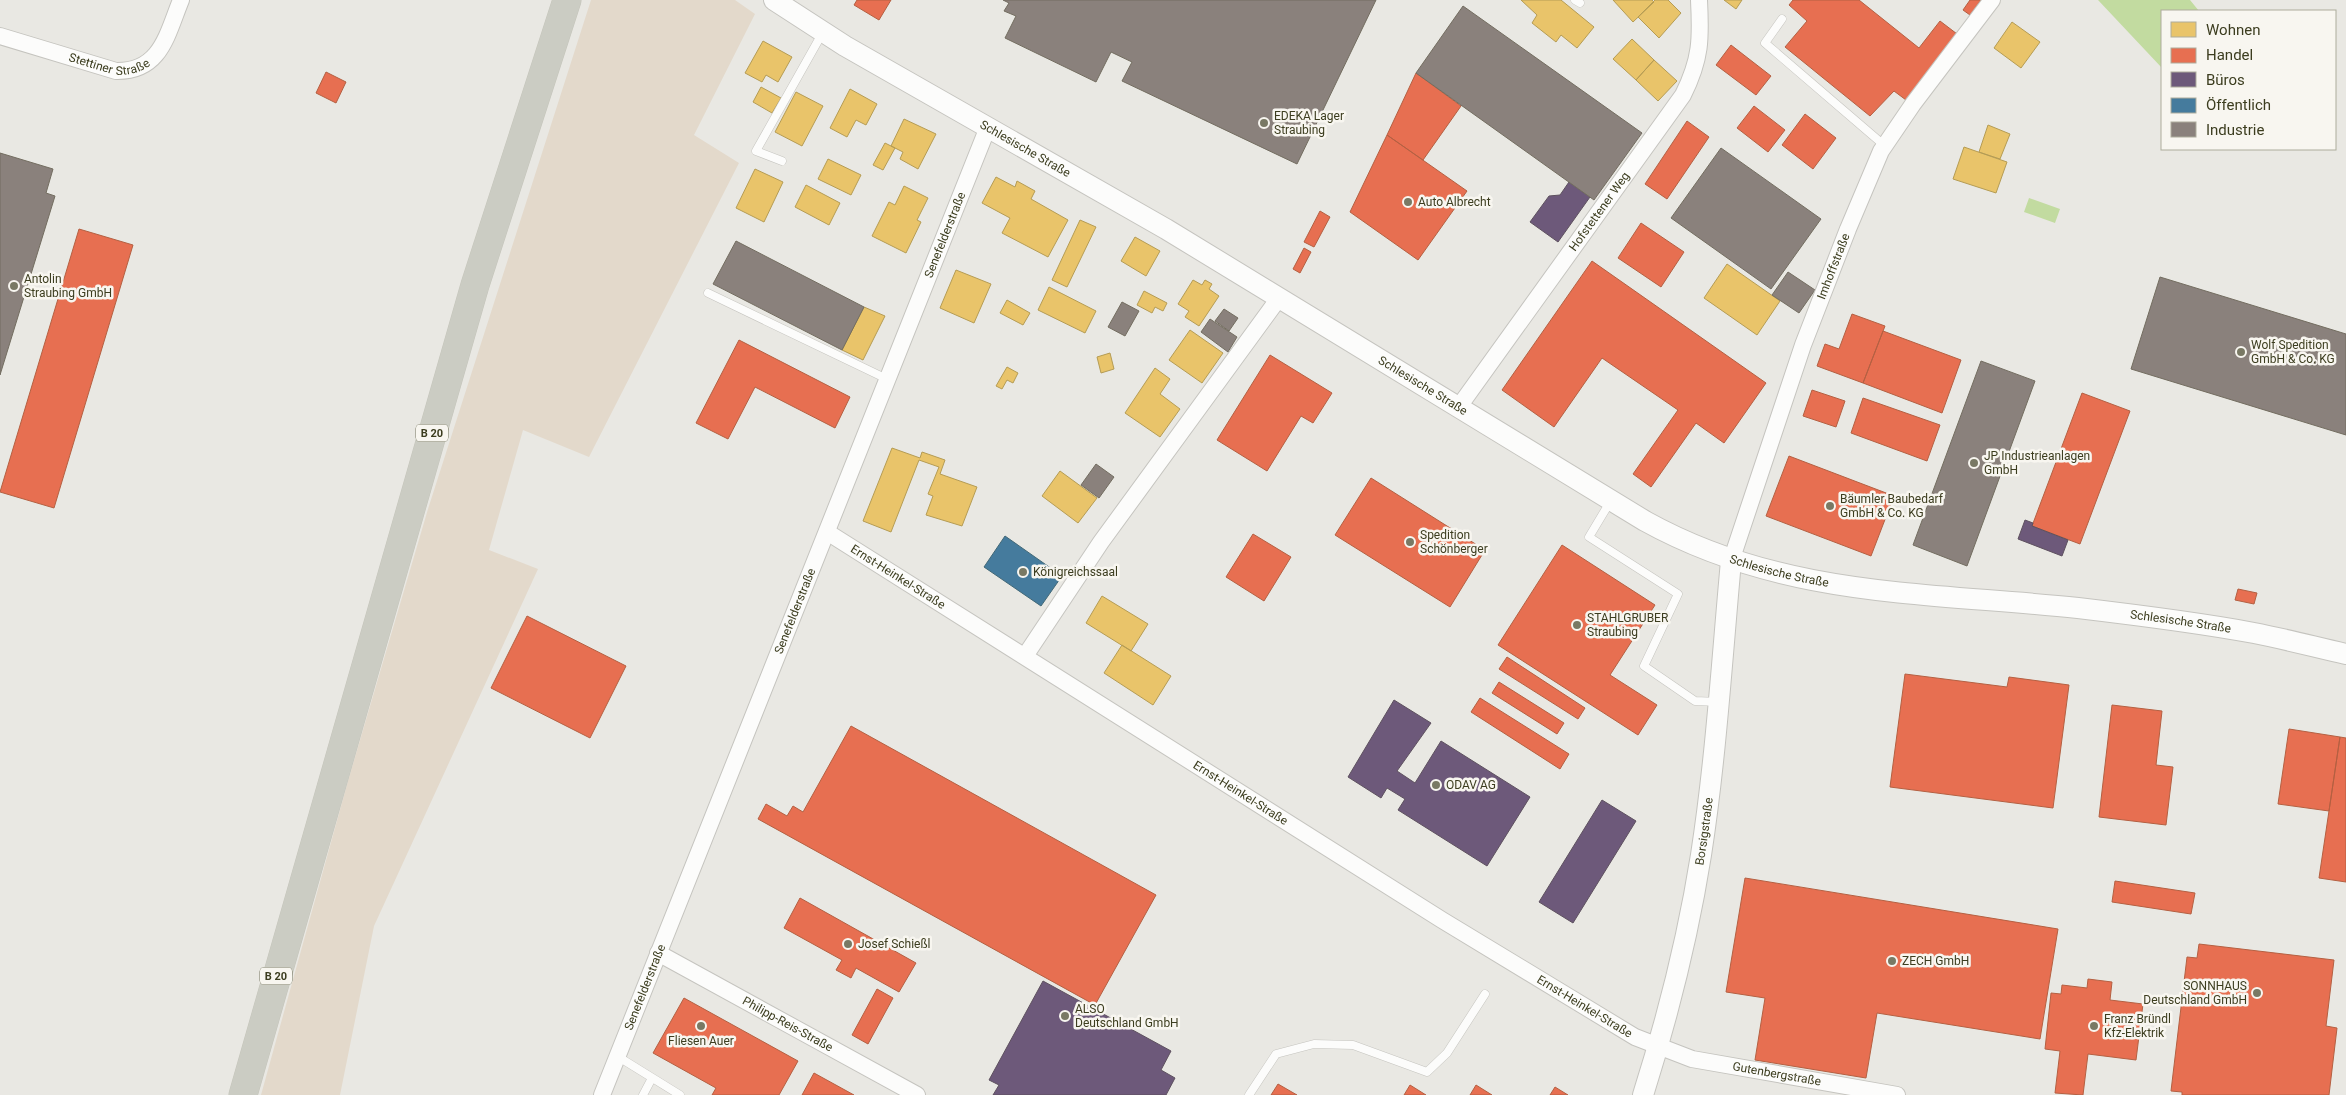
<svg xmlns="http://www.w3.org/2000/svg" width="2346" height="1095" font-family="Roboto,sans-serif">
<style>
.green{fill:#e3d9cb}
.water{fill:#c2dba0}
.homes{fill:#e9c46a;stroke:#b59c54}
.shops{fill:#e76f51;stroke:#b46042}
.offices{fill:#6d597a;stroke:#5e515f}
.public{fill:#457b9d;stroke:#426877}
.industry{fill:#8a817c;stroke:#736d60}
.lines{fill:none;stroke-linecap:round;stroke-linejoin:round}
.service-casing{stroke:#c5c4bf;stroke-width:9}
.minor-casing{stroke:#c5c4bf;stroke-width:18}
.tertiary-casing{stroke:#c5c4bf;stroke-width:22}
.trunk-casing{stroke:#c5c5bb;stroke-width:29}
.service{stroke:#fcfcfb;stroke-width:8}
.minor{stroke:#fcfcfb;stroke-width:16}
.tertiary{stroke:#fcfcfb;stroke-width:20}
.trunk{stroke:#cbccc3;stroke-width:28}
.poi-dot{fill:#797964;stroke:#f8f6f0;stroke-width:2}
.labels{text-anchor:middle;stroke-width:5;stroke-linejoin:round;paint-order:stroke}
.shield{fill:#f8f6f0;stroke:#74745e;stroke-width:1}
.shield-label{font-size:11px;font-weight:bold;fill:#3c3d1f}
.street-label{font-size:12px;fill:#3c3d1f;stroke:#f8f6f0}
.poi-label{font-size:12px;fill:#3c3d1f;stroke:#f8f6f0;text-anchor:start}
</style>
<rect width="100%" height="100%" fill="#e9e8e3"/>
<!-- green -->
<path class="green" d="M591,0H735L755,14L694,135L739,163L589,457L523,430L489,550L538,569L374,926L340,1095H261L348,781L428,509Z"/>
<!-- water -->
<path class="water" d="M2098,0H2190L2199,11H2162V68Z
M2029,198L2060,209L2055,223L2024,212Z"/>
<!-- homes -->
<path class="homes" d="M1521,0H1561L1594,27L1577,48L1561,35L1556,42L1532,23L1537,15Z
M1613,0H1652L1654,2L1633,22Z
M1655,0H1668L1681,13L1659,38L1638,17Z
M1724,0H1742L1736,9Z
M2012,22L2040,42L2021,68L1994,48Z
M1632,39L1654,60L1636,80L1613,59Z
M763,41L792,57L778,82L766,75L762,82L745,73Z
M1654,60L1677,81L1658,101L1636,80Z
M761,87L781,98L772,113L753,102Z
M850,89L877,104L866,125L856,120L847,137L830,128Z
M796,92L823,106L802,146L775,132Z
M904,119L936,134L918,169L900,159L903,152L891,146Z
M1988,125L2010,134L2000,159L1979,152Z
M885,143L895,148L883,170L873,165Z
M1964,147L2007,162L1996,193L1953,179Z
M828,159L861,175L851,195L818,179Z
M755,169L783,182L764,222L736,208Z
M996,177L1015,187L1017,181L1035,191L1031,199L1068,220L1048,257L1002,233L1010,218L982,203Z
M806,185L840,203L829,225L795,207Z
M904,186L928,198L917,220L921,222L906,253L872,236L889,202L895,205Z
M1080,220L1096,227L1067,287L1052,280Z
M1135,237L1160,251L1146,276L1121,261Z
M1727,264L1780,301L1757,335L1704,298Z
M956,270L991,284L974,323L940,308Z
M1193,280L1202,285L1205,280L1212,284L1209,289L1219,296L1199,326L1185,317L1189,311L1178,304Z
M1049,287L1096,311L1085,333L1038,310Z
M1144,291L1167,303L1163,311L1155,307L1152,313L1137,305Z
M1007,300L1030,313L1023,325L1000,313Z
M864,307L885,316L863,360L842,350Z
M1190,330L1223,353L1202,383L1169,360Z
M1110,353L1114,369L1101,373L1097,357Z
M1007,367L1018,373L1013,383L1007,380L1002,389L996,386Z
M1155,368L1170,379L1160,394L1180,409L1160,437L1125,413Z
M892,448L920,458L922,452L945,460L940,474L977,487L962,526L926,515L933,496L928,494L939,467L919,460L891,532L863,521Z
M1060,471L1097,498L1078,523L1042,496Z
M1102,596L1148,624L1131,651L1086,623Z
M1122,645L1171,676L1153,705L1104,673Z"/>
<!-- shops -->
<path class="shops" d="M857,0H891L879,20L854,5Z
M1793,0H1859L1919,48L1940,21L1961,37L1910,103L1894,91L1870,116L1785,47L1807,21L1789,5Z
M1970,0H1981L1970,15L1963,10Z
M1731,45L1771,76L1756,95L1716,65Z
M326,72L346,82L336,103L316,93Z
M1416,73L1461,106L1423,160L1387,135Z
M1754,106L1785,130L1768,152L1737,128Z
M1805,114L1836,138L1813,169L1782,145Z
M1687,121L1709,137L1667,199L1645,184Z
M1387,135L1467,191L1418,260L1350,212Z
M1320,211L1330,217L1314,247L1304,242Z
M1641,223L1684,252L1661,287L1618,258Z
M79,229L133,245L54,508L0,492Z
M1304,248L1311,252L1300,273L1293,269Z
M1592,261L1766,383L1724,443L1696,423L1651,487L1633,474L1678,410L1602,358L1554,427L1502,390Z
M1852,314L1885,326L1863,383L1817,366L1825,344L1839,349Z
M1883,331L1961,360L1942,413L1863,383Z
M739,340L850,397L835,428L755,387L728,439L696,423Z
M1270,355L1332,393L1313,423L1301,416L1267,471L1217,440Z
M1812,390L1845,401L1836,427L1803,416Z
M2082,393L2130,411L2080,544L2032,526Z
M1863,398L1940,425L1927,461L1851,433Z
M1789,456L1894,496L1871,556L1766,516Z
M1371,478L1485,550L1450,607L1335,535Z
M1253,534L1291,557L1264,601L1226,577Z
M1562,545L1655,605L1610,675L1657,705L1638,735L1498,645Z
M2238,589L2257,593L2254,604L2235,600Z
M527,616L626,666L590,738L491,688Z
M1507,657L1585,708L1578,719L1499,669Z
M1905,674L2007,687L2009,677L2069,685L2053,808L1890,787Z
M1499,682L1564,723L1557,734L1492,693Z
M1480,698L1569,754L1560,769L1471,712Z
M2112,705L2162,711L2156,765L2173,767L2166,825L2099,817Z
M851,726L1156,895L1095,1005L758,819L766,804L787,816L793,806L803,812Z
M2289,729L2340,737L2329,811L2278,804Z
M2340,737L2346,738V882L2319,878Z
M1745,878L2058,929L2040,1039L1877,1013L1866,1078L1755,1060L1765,998L1726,992Z
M2115,881L2195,893L2191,914L2112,902Z
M800,898L916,963L899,992L856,968L851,978L836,970L842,960L784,928Z
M2199,944L2334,960L2326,1026L2337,1028L2329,1095H2182V1092L2171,1091L2187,957L2197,958Z
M2088,979L2112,982L2110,1000L2143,1004L2136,1060L2088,1054L2083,1095L2055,1093L2060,1051L2045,1049L2051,993L2061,994L2062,985L2087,988Z
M877,989L893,998L868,1044L852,1035Z
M684,998L798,1061L779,1095H712L716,1088L653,1053Z
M814,1073L854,1095H802Z
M1278,1084L1297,1095H1271Z
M1410,1085L1426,1095H1404Z
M1476,1085L1492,1095H1470Z
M1555,1087L1568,1095H1550Z"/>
<!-- offices -->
<path class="offices" d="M1569,182L1590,197L1558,242L1530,222L1549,196L1560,195Z
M2025,520L2033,523L2032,526L2068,540L2062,556L2018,539Z
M1394,700L1431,723L1397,771L1415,783L1441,741L1530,797L1487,866L1398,810L1405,799L1387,788L1381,798L1348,777Z
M1602,800L1636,821L1573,923L1539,902Z
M1043,981L1171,1051L1161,1070L1175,1078L1166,1095H993L999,1085L989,1080Z"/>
<!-- public -->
<path class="public" d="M1005,536L1062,576L1041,606L984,567Z"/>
<!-- industry -->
<path class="industry" d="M1003,0H1376L1297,164L1122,81L1132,62L1111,52L1096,82L1005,38L1016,16L1004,11L1009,3Z
M1463,6L1642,133L1594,200L1416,73Z
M1721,148L1821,219L1771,289L1671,218Z
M0,153L53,169L46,193L55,196L0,375Z
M736,241L864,307L842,350L713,284Z
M1788,272L1815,290L1799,313L1772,295Z
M2160,277L2346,334V435L2131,369Z
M1122,302L1139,311L1125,336L1108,327Z
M1224,309L1238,318L1229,331L1215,321Z
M1210,319L1237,337L1228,352L1201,332Z
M1981,361L2035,381L1967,566L1913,545Z
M1096,464L1114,477L1099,498L1081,485Z"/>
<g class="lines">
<!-- service casing -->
<g class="service-casing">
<path id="service" d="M1575,0L1580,3
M1782,19L1765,43L1885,146
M782,161L756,151L823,32
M708,293L887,379
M1610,502L1589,537L1678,594L1644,666L1695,701L1719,702
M617,1056L680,1095
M643,1095L652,1078
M1249,1095L1276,1054L1314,1044L1353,1045L1427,1072L1447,1053L1485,994"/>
</g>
<!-- minor casing -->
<g class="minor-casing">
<g id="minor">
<path id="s1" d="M0,36L116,71C161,72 167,34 181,0"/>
<path id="s2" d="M1458,408L1683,95C1701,59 1701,39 1699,0"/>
<path id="s3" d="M827,532L1442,920L1635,1037L1692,1059L1897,1095"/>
<path id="s4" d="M1731,561L1803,345L1848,229L1881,151L1913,104L1992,0"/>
<path d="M1025,656L1101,542L1279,298"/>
<path id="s5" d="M658,953L917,1095"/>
<path id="s6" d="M602,1095L988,127"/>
</g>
</g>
<!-- tertiary casing -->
<g class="tertiary-casing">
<g id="tertiary">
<path id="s7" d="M774,0L845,46L1166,229L1645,521C1784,598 1926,592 2078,608C2137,615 2196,622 2254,633C2285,639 2315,647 2346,654"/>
<path id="s8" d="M1643,1095C1668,1016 1688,937 1701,855C1716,758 1722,659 1731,561"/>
</g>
</g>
<!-- trunk casing -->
<g class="trunk-casing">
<path id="trunk" d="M243,1095L475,285L567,0"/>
</g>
<!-- service -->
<use href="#service" class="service"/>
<!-- minor -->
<use href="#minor" class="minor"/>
<!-- tertiary -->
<use href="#tertiary" class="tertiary"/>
<!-- trunk -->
<use href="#trunk" class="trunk"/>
</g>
<!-- markers -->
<g class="poi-dot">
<circle cx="1264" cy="123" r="5"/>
<circle cx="1408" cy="202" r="5"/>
<circle cx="14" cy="286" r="5"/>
<circle cx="2241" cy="352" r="5"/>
<circle cx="1974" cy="463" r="5"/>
<circle cx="1830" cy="506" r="5"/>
<circle cx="1410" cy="542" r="5"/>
<circle cx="1023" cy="572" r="5"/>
<circle cx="1577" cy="625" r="5"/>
<circle cx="1436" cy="785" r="5"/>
<circle cx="848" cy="944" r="5"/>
<circle cx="1892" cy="961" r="5"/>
<circle cx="2257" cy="993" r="5"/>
<circle cx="1065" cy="1016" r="5"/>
<circle cx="701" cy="1026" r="5"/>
<circle cx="2094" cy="1026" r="5"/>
</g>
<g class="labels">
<!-- shield labels -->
<g class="shield">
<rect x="416" y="424.5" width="32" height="17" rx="4"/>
<rect x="260" y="967.5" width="32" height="17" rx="4"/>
</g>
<g class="shield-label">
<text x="432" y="437">B 20</text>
<text x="276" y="980">B 20</text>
</g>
<!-- street labels -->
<g class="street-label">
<text dy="4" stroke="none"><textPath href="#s1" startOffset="114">Stettiner Straße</textPath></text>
<text dy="4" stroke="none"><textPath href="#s7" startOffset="292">Schlesische Straße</textPath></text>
<text dy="4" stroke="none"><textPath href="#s2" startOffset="242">Hofstettener Weg</textPath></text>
<text dy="4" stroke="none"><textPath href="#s6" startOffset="926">Senefelderstraße</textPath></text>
<text dy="4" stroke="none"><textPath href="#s4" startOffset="312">Imhoffstraße</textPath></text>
<text dy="4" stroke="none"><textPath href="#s7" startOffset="755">Schlesische Straße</textPath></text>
<text dy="4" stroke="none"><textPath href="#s7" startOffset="1159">Schlesische Straße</textPath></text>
<text dy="4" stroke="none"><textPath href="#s3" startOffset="84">Ernst-Heinkel-Straße</textPath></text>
<text dy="4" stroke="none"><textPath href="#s6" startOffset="521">Senefelderstraße</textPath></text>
<text dy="4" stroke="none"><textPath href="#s7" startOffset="1564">Schlesische Straße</textPath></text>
<text dy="4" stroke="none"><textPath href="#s3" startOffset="489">Ernst-Heinkel-Straße</textPath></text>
<text dy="4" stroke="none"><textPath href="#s8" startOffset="271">Borsigstraße</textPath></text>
<text dy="4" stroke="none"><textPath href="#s6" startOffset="116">Senefelderstraße</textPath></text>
<text dy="4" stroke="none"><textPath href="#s3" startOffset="894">Ernst-Heinkel-Straße</textPath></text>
<text dy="4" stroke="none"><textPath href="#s5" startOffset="148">Philipp-Reis-Straße</textPath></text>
<text dy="4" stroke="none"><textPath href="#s3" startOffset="1100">Gutenbergstraße</textPath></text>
</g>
<!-- poi labels -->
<g class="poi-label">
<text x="1274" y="120">EDEKA Lager<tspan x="1274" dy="14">Straubing</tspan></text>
<text x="1418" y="206">Auto Albrecht</text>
<text x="24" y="283">Antolin<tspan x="24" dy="14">Straubing GmbH</tspan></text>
<text x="2251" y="349">Wolf Spedition<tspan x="2251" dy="14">GmbH &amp; Co. KG</tspan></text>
<text x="1984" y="460">JP Industrieanlagen<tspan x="1984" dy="14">GmbH</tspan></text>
<text x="1840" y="503">Bäumler Baubedarf<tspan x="1840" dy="14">GmbH &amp; Co. KG</tspan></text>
<text x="1420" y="539">Spedition<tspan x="1420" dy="14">Schönberger</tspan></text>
<text x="1033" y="576">Königreichssaal</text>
<text x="1587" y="622">STAHLGRUBER<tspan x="1587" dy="14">Straubing</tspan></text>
<text x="1446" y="789">ODAV AG</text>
<text x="858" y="948">Josef Schießl</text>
<text x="1902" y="965">ZECH GmbH</text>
<text x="2247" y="990" text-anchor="end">SONNHAUS<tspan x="2247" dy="14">Deutschland GmbH</tspan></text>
<text x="1075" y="1013">ALSO<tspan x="1075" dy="14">Deutschland GmbH</tspan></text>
<text x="2104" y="1023">Franz Bründl<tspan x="2104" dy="14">Kfz-Elektrik</tspan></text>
<text x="701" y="1045" text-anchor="middle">Fliesen Auer</text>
</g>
</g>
<!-- legend -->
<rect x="2161" y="10" width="175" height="140" fill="#f8f6f0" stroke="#adac9c"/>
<rect x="2171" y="22" width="25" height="15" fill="#e9c46a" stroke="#adac9c"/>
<text x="2206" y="35" font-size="15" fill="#3c3d1f">Wohnen</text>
<rect x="2171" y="48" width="25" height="15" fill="#e76f51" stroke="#adac9c"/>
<text x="2206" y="60" font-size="15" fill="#3c3d1f">Handel</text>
<rect x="2171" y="72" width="25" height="15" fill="#6d597a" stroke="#adac9c"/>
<text x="2206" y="85" font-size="15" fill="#3c3d1f">Büros</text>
<rect x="2171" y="98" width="25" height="15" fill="#457b9d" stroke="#adac9c"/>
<text x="2206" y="110" font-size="15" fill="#3c3d1f">Öffentlich</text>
<rect x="2171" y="122" width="25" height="15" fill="#8a817c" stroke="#adac9c"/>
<text x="2206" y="135" font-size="15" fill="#3c3d1f">Industrie</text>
</svg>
